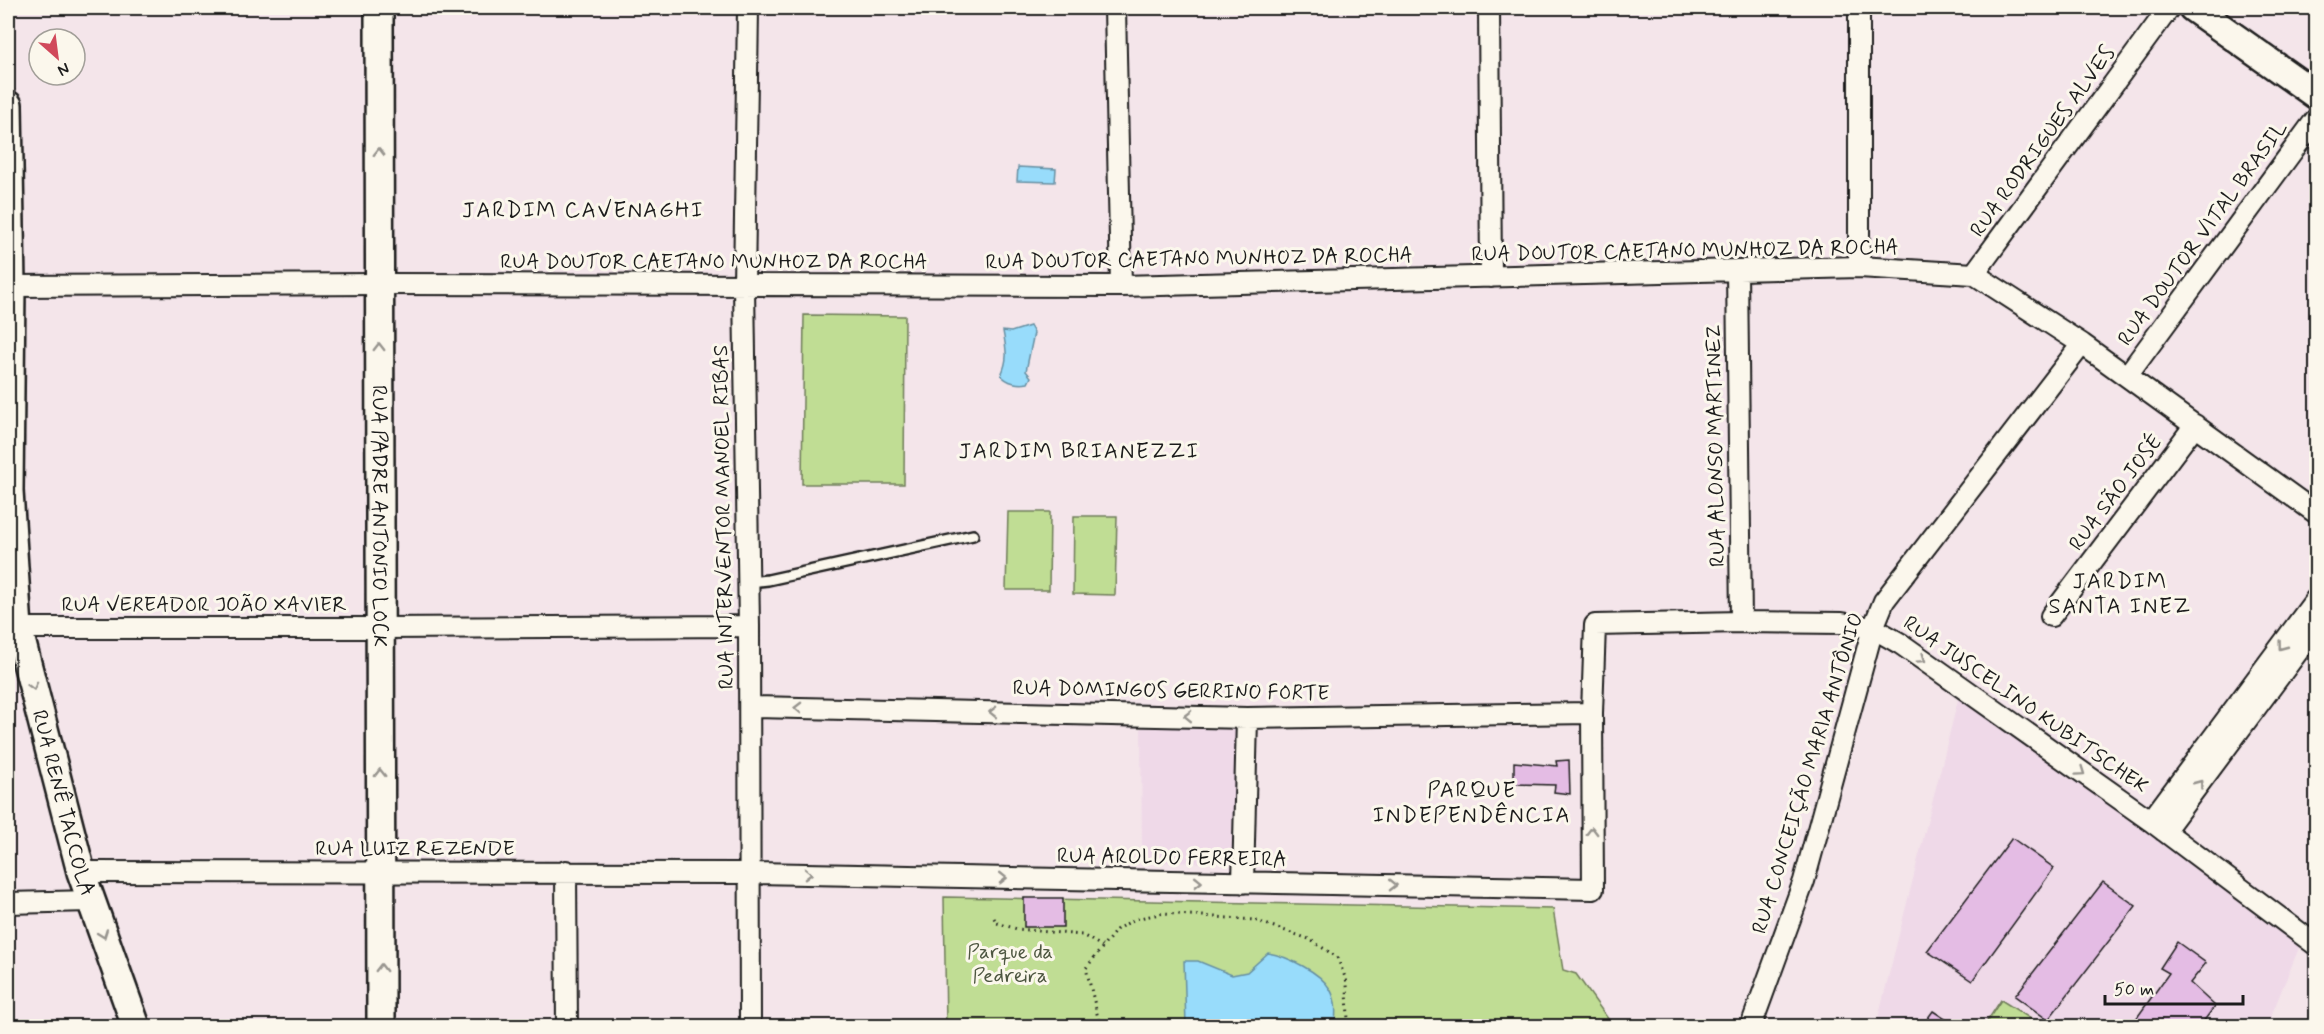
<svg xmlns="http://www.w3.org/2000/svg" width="2324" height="1034" font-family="Mynerve,sans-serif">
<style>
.built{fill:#efd9e8}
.green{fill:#c0dd94;stroke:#6e7c58;stroke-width:1.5}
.water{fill:#98dcfb;stroke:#668fa2;stroke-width:1.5}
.building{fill:#e4bce4;stroke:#1c1c1c;stroke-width:1.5}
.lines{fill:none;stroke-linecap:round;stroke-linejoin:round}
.lane-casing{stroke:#1c1c1c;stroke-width:14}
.street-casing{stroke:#1c1c1c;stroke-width:24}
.secondary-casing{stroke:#1c1c1c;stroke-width:32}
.path{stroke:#1c1c1c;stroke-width:3;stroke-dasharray:1.5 4.5;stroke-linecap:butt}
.lane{stroke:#fbf7ec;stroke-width:9}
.street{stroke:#fbf7ec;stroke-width:20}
.secondary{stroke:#fbf7ec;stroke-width:27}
.oneway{stroke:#97948e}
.labels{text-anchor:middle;stroke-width:6;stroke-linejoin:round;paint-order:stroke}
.street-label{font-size:21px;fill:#1c1c1c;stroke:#fbf7ec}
.park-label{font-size:21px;fill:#4d5640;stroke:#fbf7ec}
.neighbourhood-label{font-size:22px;letter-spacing:1.5px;fill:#1c1c1c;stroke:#fbf7ec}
</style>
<rect width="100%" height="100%" fill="#f4e5ea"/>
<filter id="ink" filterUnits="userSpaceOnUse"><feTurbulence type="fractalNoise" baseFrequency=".0167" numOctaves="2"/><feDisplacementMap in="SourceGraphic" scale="12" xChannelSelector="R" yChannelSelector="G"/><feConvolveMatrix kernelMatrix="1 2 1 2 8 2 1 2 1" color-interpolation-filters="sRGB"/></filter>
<g filter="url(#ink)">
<!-- built -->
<path class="built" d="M1961,688L2303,938L2267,1026H1876Z
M1238,724L1235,863L1142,862L1141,725Z"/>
<!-- green -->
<path class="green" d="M804,315L905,316L904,484H802Z
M1008,512H1050L1049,590H1006Z
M1074,516H1117L1115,595L1073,594Z
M944,897L1553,909L1563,970L1576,974L1611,1023L1617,1026H946Z
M2001,1000L2042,1026H1984Z"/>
<!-- water -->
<path class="water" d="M1018,167L1056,169L1055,182L1017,181Z
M1030,326L1034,333L1026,371L1031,377L1028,383C1019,385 1007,383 1001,375C1009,359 1006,348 1003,331L1011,332Z
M1268,953C1287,956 1320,972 1330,989C1337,1001 1336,1013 1335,1026H1186L1184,961H1198L1232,975L1247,972Z"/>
<!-- building -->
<path class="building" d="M1569,760L1570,794L1554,792L1555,785L1514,784V762L1557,766L1556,761Z
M2012,838L2054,868L1972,981L1927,951Z
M2103,882L2136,906L2048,1020L2015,996Z
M1024,898H1063V927H1024Z
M2177,942L2206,963L2190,983L2215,1006L2200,1026H2131L2169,973L2160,968Z
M1933,1011L1956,1026H1922Z"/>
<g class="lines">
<!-- lane casing -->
<g class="lane-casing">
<path id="lane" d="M749,582L768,580L973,535"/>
</g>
<!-- street casing -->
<g class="street-casing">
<path id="street" d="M748,8L744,286L749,626L750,1026
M1115,8L1121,286
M1489,8L1491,277
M1859,8V267
M1737,270L1741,622
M1974,274L2169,8
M8,286L379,284L1121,286L1859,267L1974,274L2082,344L2316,513
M2127,376L2316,119
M2051,616L2195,425
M18,628H381L749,626
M750,707L1247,718L1592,713
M2151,821L2316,599
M2164,831L2316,627
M566,871L567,1026
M81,872L750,873L1593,889L1592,713L1595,625L1741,622L1842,623L1873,628L1901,644L2151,821L2316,945
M1243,883L1247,718
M8,903L91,901
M1751,1026L1804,881L1873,628L1884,601L2082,344"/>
</g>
<!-- secondary casing -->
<g class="secondary-casing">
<g id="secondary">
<path id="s1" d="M379,8L381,1026"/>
<path d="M2193,8L2316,95"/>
<path id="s2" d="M8,105L11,286L9,491L18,628L81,872L136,1026"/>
</g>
</g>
<!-- path -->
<path class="path" d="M994,918L997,923L1017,929L1082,935L1102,946
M1100,1026L1086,968L1117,929L1135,919L1164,913L1254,920L1309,939L1337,957L1347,982L1348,1026"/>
<!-- lane -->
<use href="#lane" class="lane"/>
<!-- street -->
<use href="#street" class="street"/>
<!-- secondary -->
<use href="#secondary" class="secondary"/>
</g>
<!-- one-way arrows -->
<defs><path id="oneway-chevron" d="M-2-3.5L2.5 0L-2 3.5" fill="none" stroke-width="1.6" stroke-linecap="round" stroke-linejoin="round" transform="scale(1.5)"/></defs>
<g class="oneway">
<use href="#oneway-chevron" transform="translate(379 152) rotate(-90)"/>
<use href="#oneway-chevron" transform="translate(379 347) rotate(-90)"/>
<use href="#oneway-chevron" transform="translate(2282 646) rotate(127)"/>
<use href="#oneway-chevron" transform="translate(1922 659) rotate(35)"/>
<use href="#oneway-chevron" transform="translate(33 686) rotate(75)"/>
<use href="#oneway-chevron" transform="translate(798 708) rotate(-179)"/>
<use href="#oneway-chevron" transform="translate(993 712) rotate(-179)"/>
<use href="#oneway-chevron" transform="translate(1188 716) rotate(-179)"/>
<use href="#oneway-chevron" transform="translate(2081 772) rotate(35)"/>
<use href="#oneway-chevron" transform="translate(380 773) rotate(-91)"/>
<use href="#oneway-chevron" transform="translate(2199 784) rotate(-53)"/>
<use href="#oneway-chevron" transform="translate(1592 831) rotate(-90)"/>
<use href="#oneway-chevron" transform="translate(808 874) rotate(1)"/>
<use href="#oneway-chevron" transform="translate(1003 878) rotate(1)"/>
<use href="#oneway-chevron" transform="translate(1198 882) rotate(1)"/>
<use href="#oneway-chevron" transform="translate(1393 885) rotate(1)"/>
<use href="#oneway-chevron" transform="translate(103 934) rotate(70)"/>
<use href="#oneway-chevron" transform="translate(381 968) rotate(-90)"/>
</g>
</g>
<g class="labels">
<!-- street labels -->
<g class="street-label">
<text transform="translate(2042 141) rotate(-54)" y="7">RUA RODRIGUES ALVES</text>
<text transform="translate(2202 233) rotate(-54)" y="7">RUA DOUTOR VITAL BRASIL</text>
<text transform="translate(1685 250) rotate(-1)" y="7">RUA DOUTOR CAETANO MUNHOZ DA ROCHA</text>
<text transform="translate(1199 258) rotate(-1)" y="7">RUA DOUTOR CAETANO MUNHOZ DA ROCHA</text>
<text x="714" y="268">RUA DOUTOR CAETANO MUNHOZ DA ROCHA</text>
<text transform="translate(1715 446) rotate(-91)" y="7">RUA ALONSO MARTINEZ</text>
<text transform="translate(2115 492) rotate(-53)" y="7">RUA SÃO JOSÉ</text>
<text dy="7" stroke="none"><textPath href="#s1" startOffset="508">RUA PADRE ANTONIO LOCK</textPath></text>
<text transform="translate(723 517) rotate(-91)" y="7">RUA INTERVENTOR MANOEL RIBAS</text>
<text x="204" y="611">RUA VEREADOR JOÃO XAVIER</text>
<text transform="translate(1171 690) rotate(1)" y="7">RUA DOMINGOS GERRINO FORTE</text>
<text transform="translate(2026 704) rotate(35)" y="7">RUA JUSCELINO KUBITSCHEK</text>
<text transform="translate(1807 773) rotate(-73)" y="7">RUA CONCEIÇÃO MARIA ANTÔNIO</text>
<text dy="7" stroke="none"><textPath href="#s2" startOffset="704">RUA RENÊ TACCOLA</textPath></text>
<text x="415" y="855">RUA LUIZ REZENDE</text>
<text transform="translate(1172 857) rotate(1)" y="7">RUA AROLDO FERREIRA</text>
</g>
<!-- park labels -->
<g class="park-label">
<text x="1010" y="958">Parque da<tspan x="1010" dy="24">Pedreira</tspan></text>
</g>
<!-- neighbourhood labels -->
<g class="neighbourhood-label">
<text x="583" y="217">JARDIM CAVENAGHI</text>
<text x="1079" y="458">JARDIM BRIANEZZI</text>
<text x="2120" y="588">JARDIM<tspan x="2120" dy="25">SANTA INEZ</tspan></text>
<text x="1472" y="797">PARQUE<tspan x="1472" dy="25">INDEPENDÊNCIA</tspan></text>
</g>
</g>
<!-- margin -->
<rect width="2324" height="1034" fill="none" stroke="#fbf7ec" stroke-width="30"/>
<rect x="15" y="15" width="2294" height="1004" fill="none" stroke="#1c1c1c" stroke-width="2" filter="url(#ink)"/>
<!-- north arrow -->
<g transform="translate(57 57) rotate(152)"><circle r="28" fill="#fbf7ec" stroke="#a29f99" stroke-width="1.5"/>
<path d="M0-4.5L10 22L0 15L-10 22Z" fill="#d1495b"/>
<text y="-9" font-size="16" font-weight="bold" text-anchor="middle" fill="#1c1c1c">N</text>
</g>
<!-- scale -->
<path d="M2105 995v9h138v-9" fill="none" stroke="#1c1c1c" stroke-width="3"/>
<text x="2114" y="995" font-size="18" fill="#1c1c1c" stroke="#fbf7ec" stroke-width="4.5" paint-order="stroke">50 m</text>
</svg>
